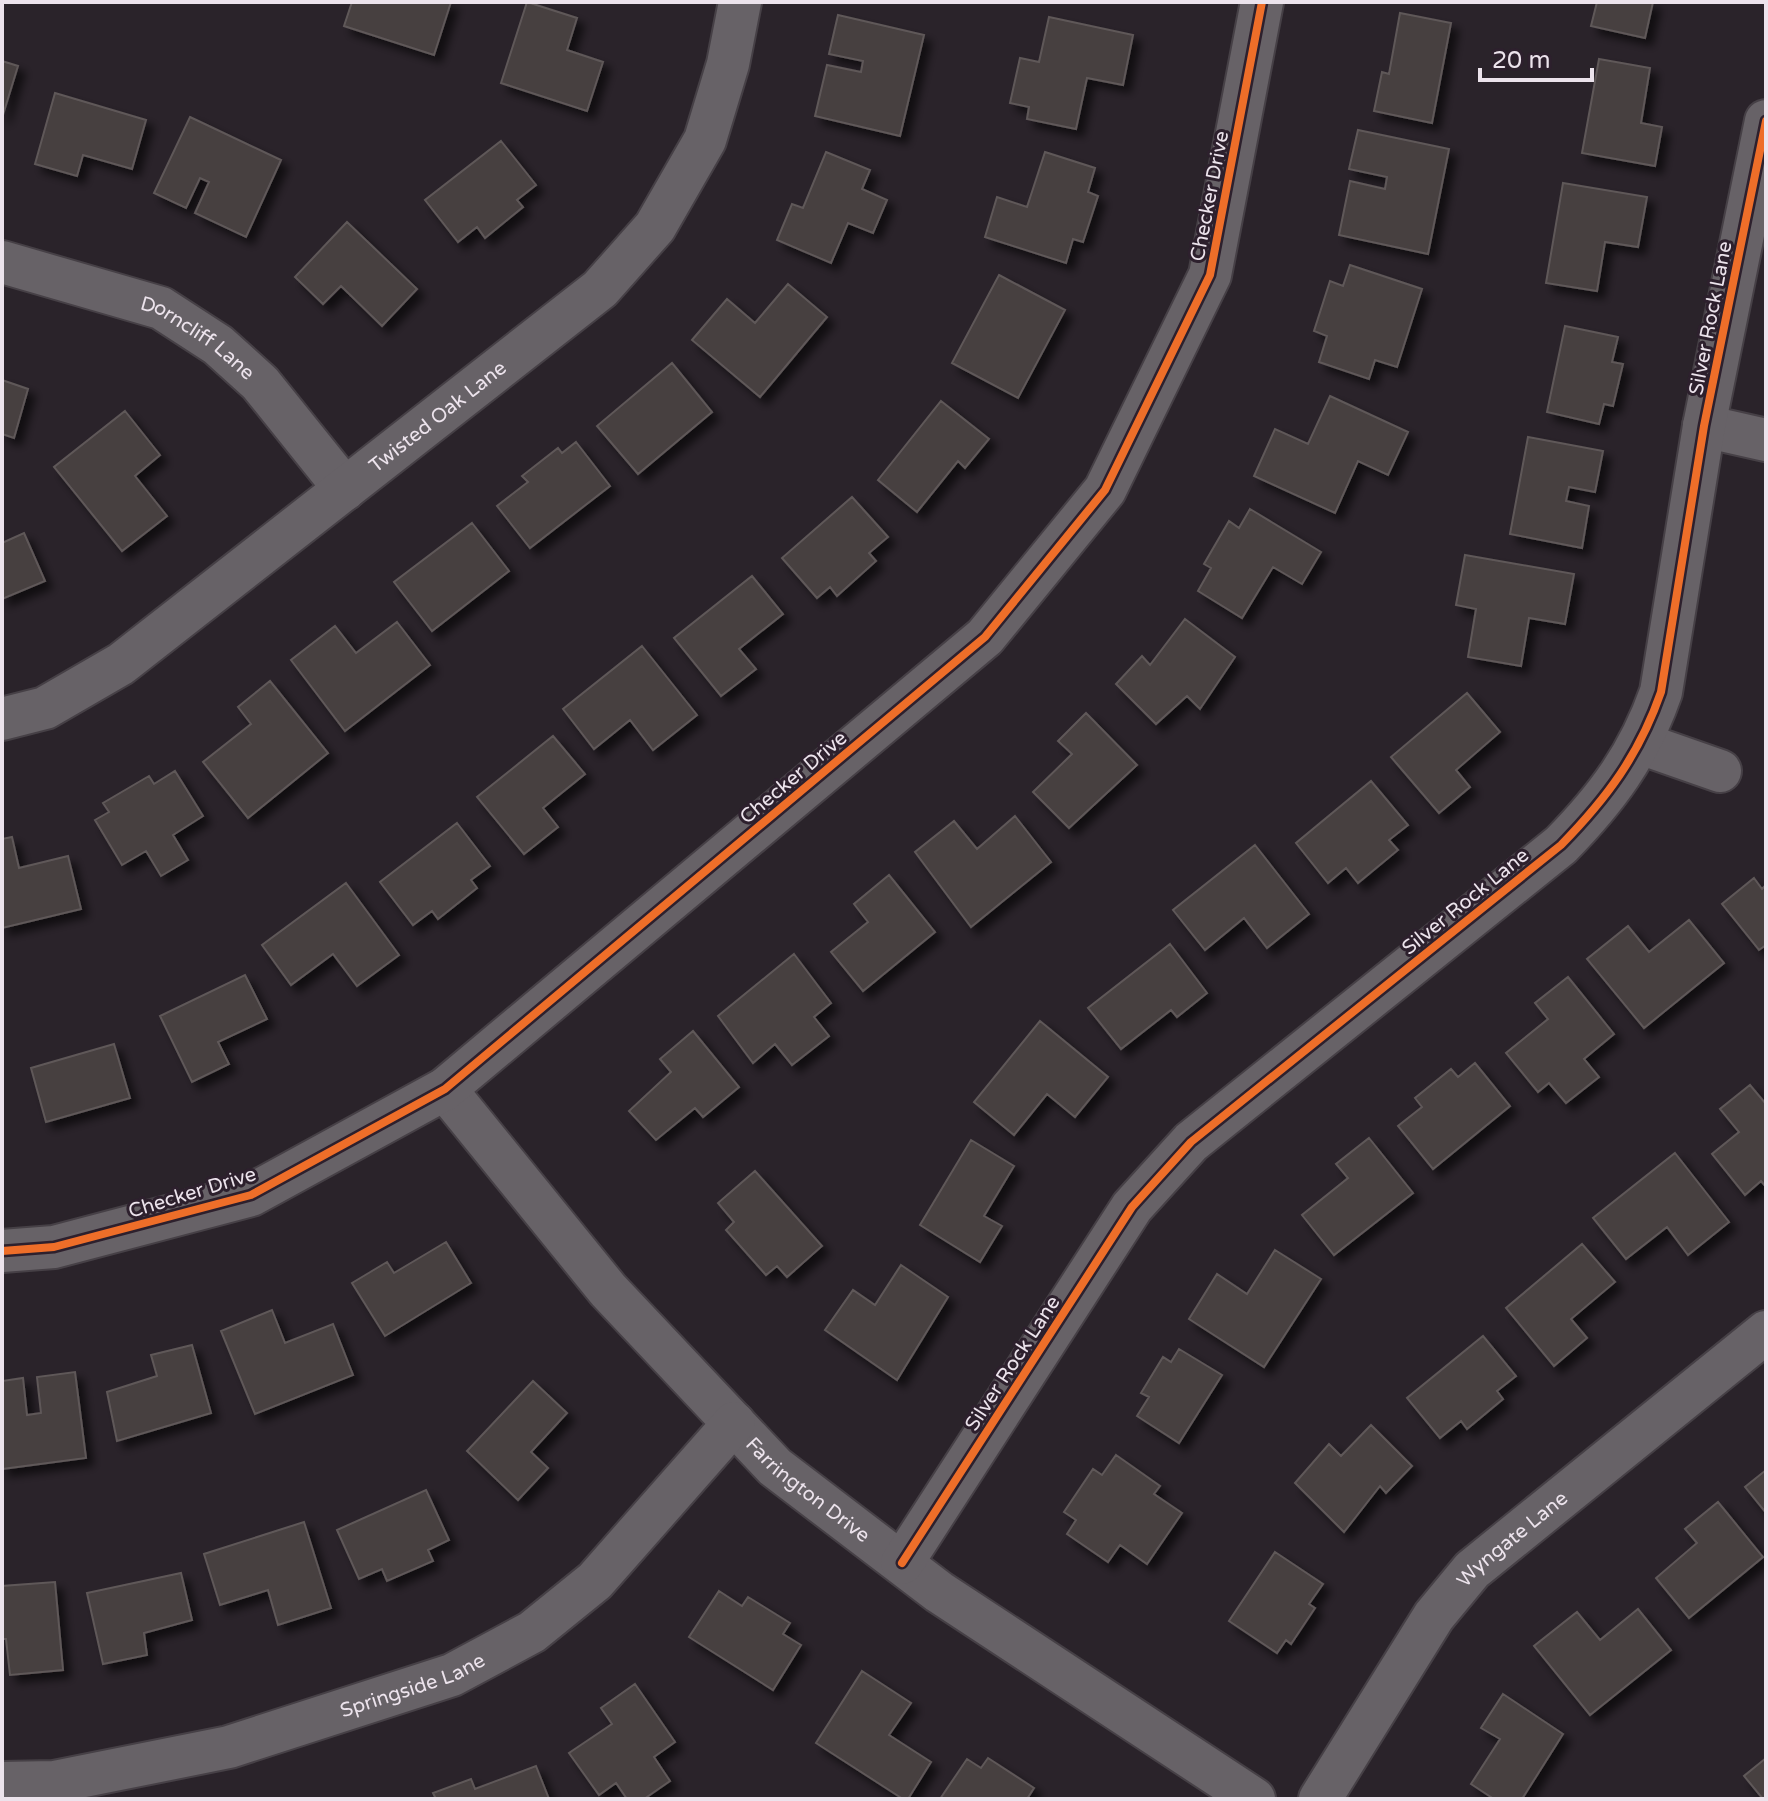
<svg xmlns="http://www.w3.org/2000/svg" width="1768" height="1801" font-family="'Varela Round',sans-serif">
<style>
.building{fill:#463f40;stroke:#5f5859;stroke-width:2;filter:url(#shadow)}
.lines{fill:none;stroke-linecap:round;stroke-linejoin:round}
.minor-casing{stroke:#464046;stroke-width:46}
.minor{stroke:#676267;stroke-width:42}
.cycleway-casing{stroke:#2d202d;stroke-width:13}
.cycleway{stroke:#ee6e29;stroke-width:8}
.labels{text-anchor:middle;stroke-width:6;stroke-linejoin:round;paint-order:stroke}
.street-label{font-size:20px;fill:#ece3ec;stroke:#2d202d}
</style>
<defs>
<filter id="shadow"><feDropShadow dx="7" dy="7" stdDeviation="4" flood-color="#0009"/></filter>
</defs>
<rect width="100%" height="100%" fill="#2a232a"/>
<!-- building -->
<path class="building" d="M352,2H451L434,55L344,26Z
M527,2L577,18L567,50L603,62L587,111L501,83Z
M1597,2H1653L1645,38L1591,26Z
M1400,13L1451,23L1432,123L1374,111L1382,72L1389,74Z
M838,15L924,35L900,136L815,116L827,65L861,72L863,61L829,54Z
M1049,17L1133,35L1123,85L1087,78L1076,129L1027,119L1029,107L1010,103L1020,58L1039,62Z
M1599,59L1650,68L1641,123L1662,127L1655,166L1582,153Z
M2,61L18,66L2,118Z
M55,93L146,120L132,169L83,155L77,176L35,164Z
M190,117L281,160L246,237L195,213L209,182L200,178L186,208L154,193Z
M1358,130L1449,149L1428,254L1339,235L1350,181L1385,189L1387,177L1349,169Z
M501,141L536,185L517,200L523,207L485,238L477,227L458,242L425,200Z
M826,152L870,170L862,189L887,200L873,233L848,223L831,263L777,240L792,204L803,208Z
M1045,152L1095,168L1088,192L1098,196L1083,242L1073,239L1066,263L985,237L997,197L1027,207Z
M1563,183L1647,197L1638,247L1605,242L1597,291L1546,283Z
M347,222L417,289L382,326L341,286L323,304L295,277Z
M1350,265L1422,289L1397,367L1375,360L1369,379L1319,362L1327,336L1314,331L1330,281L1343,286Z
M999,275L1065,310L1018,398L952,363Z
M788,284L827,317L760,397L692,340L727,299L755,323Z
M1565,326L1618,337L1612,362L1623,364L1613,406L1604,404L1599,424L1547,412Z
M672,363L712,412L638,474L597,426Z
M2,380L28,389L14,438L2,434Z
M1330,396L1408,432L1388,475L1358,461L1335,513L1254,476L1275,429L1308,444Z
M941,401L989,439L965,468L958,461L917,512L878,480Z
M125,411L160,455L135,476L167,516L122,551L54,467Z
M1528,437L1603,451L1595,492L1569,487L1566,501L1589,506L1582,548L1510,534Z
M576,442L610,486L530,548L497,506L528,482L522,476L558,448L562,453Z
M852,497L888,537L869,553L876,561L837,596L830,587L817,598L782,558Z
M1250,509L1321,552L1302,584L1273,567L1242,618L1198,591L1211,568L1204,564L1229,521L1239,528Z
M472,523L509,571L432,631L394,582Z
M24,533L45,581L2,599V543Z
M1465,555L1574,574L1565,624L1529,618L1521,666L1468,657L1476,609L1456,605Z
M752,576L783,614L739,649L756,669L721,696L674,638Z
M1185,619L1235,657L1200,709L1187,696L1156,724L1116,684L1142,656L1150,665Z
M397,622L430,665L345,731L291,660L335,626L356,653Z
M642,646L697,715L653,750L630,720L594,749L563,709Z
M270,681L328,753L248,818L203,762L251,724L238,707Z
M1467,693L1500,732L1456,770L1470,787L1439,813L1391,757Z
M1086,713L1137,765L1069,828L1033,792L1072,754L1058,741Z
M553,736L585,774L543,808L558,827L524,854L477,797Z
M175,771L203,816L173,835L188,860L161,876L146,851L122,865L95,820L109,812L103,803L149,776L154,784Z
M1371,781L1408,825L1389,840L1398,850L1358,883L1346,868L1328,883L1296,843Z
M1015,816L1051,862L971,927L915,852L954,821L977,849Z
M457,823L490,866L471,880L477,888L438,919L432,911L413,925L380,882Z
M12,837L19,868L68,856L81,909L2,928V839Z
M1255,845L1309,914L1267,948L1244,918L1205,950L1173,910Z
M889,875L935,932L863,991L831,952L868,922L854,904Z
M1754,878L1762,889L1766,885V945L1759,950L1722,904Z
M346,883L399,955L357,986L333,954L291,985L262,945Z
M1689,920L1724,963L1644,1028L1587,959L1628,926L1649,952Z
M1170,944L1207,993L1177,1017L1171,1010L1121,1049L1088,1008Z
M794,954L831,1003L814,1017L829,1036L792,1065L775,1044L753,1063L718,1016Z
M245,975L267,1019L218,1042L229,1064L192,1082L160,1016Z
M1568,977L1614,1034L1584,1059L1599,1077L1566,1103L1549,1083L1538,1092L1506,1053L1548,1019L1535,1003Z
M1040,1021L1108,1077L1075,1117L1047,1094L1014,1135L974,1102Z
M693,1031L739,1087L703,1117L695,1108L656,1140L629,1111L671,1072L660,1059Z
M114,1044L130,1098L46,1122L31,1068Z
M1475,1063L1510,1106L1433,1169L1398,1126L1422,1107L1415,1098L1451,1069L1458,1077Z
M1750,1085L1766,1104V1187L1761,1181L1745,1195L1712,1154L1739,1132L1720,1109Z
M1369,1138L1413,1193L1334,1255L1302,1215L1348,1178L1336,1164Z
M971,1140L1014,1166L984,1216L1002,1226L980,1262L920,1225Z
M1675,1153L1729,1222L1688,1255L1667,1227L1626,1259L1593,1218Z
M755,1171L822,1246L787,1277L777,1266L766,1275L726,1230L734,1222L718,1203Z
M446,1242L471,1283L385,1336L352,1283L387,1262L394,1273Z
M1582,1244L1615,1282L1571,1319L1587,1338L1554,1366L1506,1308Z
M1275,1250L1321,1279L1264,1367L1189,1319L1217,1274L1247,1294Z
M901,1265L948,1297L897,1380L825,1330L853,1290L875,1305Z
M272,1310L285,1343L333,1324L353,1375L255,1414L221,1331Z
M1483,1336L1516,1376L1497,1391L1503,1399L1467,1429L1461,1421L1440,1438L1407,1398Z
M192,1345L211,1413L117,1441L107,1392L157,1376L151,1355Z
M1179,1349L1222,1375L1179,1443L1137,1416L1149,1397L1141,1393L1163,1357L1171,1362Z
M75,1372L86,1458L2,1469V1381L23,1378L27,1415L41,1413L37,1377Z
M533,1381L567,1413L531,1452L548,1468L518,1500L467,1451Z
M1371,1425L1412,1466L1386,1493L1380,1486L1344,1532L1295,1483L1329,1444L1341,1456Z
M1116,1455L1160,1486L1154,1494L1182,1513L1147,1564L1120,1545L1108,1562L1067,1534L1076,1520L1064,1512L1093,1469L1102,1475Z
M1766,1470V1513L1745,1487Z
M426,1490L449,1540L428,1550L433,1561L387,1581L382,1569L359,1579L337,1530Z
M1718,1502L1763,1557L1689,1618L1656,1578L1697,1543L1685,1529Z
M304,1522L331,1608L278,1625L268,1590L220,1605L204,1554Z
M1275,1552L1323,1584L1309,1604L1315,1608L1291,1644L1286,1640L1277,1653L1229,1621Z
M181,1573L192,1620L144,1633L147,1655L103,1664L87,1593Z
M55,1582L63,1670L10,1675L6,1639H2V1586Z
M719,1591L742,1606L748,1597L790,1623L783,1634L801,1645L773,1690L689,1637Z
M1638,1609L1671,1650L1590,1715L1534,1646L1577,1612L1600,1640Z
M862,1671L911,1703L889,1735L931,1762L908,1799H903L816,1743Z
M635,1684L675,1742L654,1757L670,1781L644,1799H627L616,1783L599,1795L569,1753L612,1724L601,1708Z
M1503,1694L1563,1734L1522,1799H1494L1471,1784L1500,1739L1481,1728Z
M988,1758L1034,1788L1027,1799H940L967,1759L981,1768Z
M1766,1758V1799H1763L1744,1776Z
M536,1766L549,1799H436L433,1793L471,1779L475,1789Z"/>
<g class="lines">
<!-- minor casing -->
<g class="minor-casing">
<g id="minor">
<path id="s1" d="M2,262L161,308L218,345L260,383L345,489"/>
<path d="M1704,426L1766,440"/>
<path id="s2" d="M2,719L45,708L121,664L600,289L655,227L705,140L728,64L740,2"/>
<path d="M1640,743L1720,771"/>
<path id="s3" d="M445,1089L608,1290L775,1467L939,1592L1254,1799"/>
<path d="M2,1251L54,1247L251,1195L445,1089L985,637L1105,490L1210,275L1262,2"/>
<path d="M902,1563L1132,1207L1191,1142L1561,845C1607,798 1639,755 1661,692L1704,426L1766,121"/>
<path id="s4" d="M2,1783L54,1782L229,1747L452,1675L532,1632L595,1581L734,1423"/>
<path id="s5" d="M1320,1799L1434,1616L1472,1570L1766,1332"/>
</g>
</g>
<!-- minor -->
<use href="#minor" class="minor"/>
<!-- cycleway casing -->
<g class="cycleway-casing">
<path id="cycleway" d="M2,1251L54,1247L251,1195L445,1089L985,637L1105,490L1210,275L1262,2
M902,1563L1132,1207L1191,1142L1561,845C1607,798 1639,755 1661,692L1704,426L1766,121"/>
</g>
<!-- cycleway -->
<use href="#cycleway" class="cycleway"/>
</g>
<g class="labels">
<!-- street labels -->
<g class="street-label">
<text transform="translate(1209 196) rotate(-79)" y="7">Checker Drive</text>
<text transform="translate(1710 318) rotate(-79)" y="7">Silver Rock Lane</text>
<text dy="7" stroke="none"><textPath href="#s1" startOffset="212">Dorncliff Lane</textPath></text>
<text dy="7" stroke="none"><textPath href="#s2" startOffset="534">Twisted Oak Lane</textPath></text>
<text transform="translate(793 777) rotate(-40)" y="7">Checker Drive</text>
<text transform="translate(1465 901) rotate(-39)" y="7">Silver Rock Lane</text>
<text transform="translate(192 1192) rotate(-17)" y="7">Checker Drive</text>
<text transform="translate(1012 1363) rotate(-57)" y="7">Silver Rock Lane</text>
<text dy="7" stroke="none"><textPath href="#s3" startOffset="542">Farrington Drive</textPath></text>
<text dy="7" stroke="none"><textPath href="#s5" startOffset="326">Wyngate Lane</textPath></text>
<text dy="7" stroke="none"><textPath href="#s4" startOffset="424">Springside Lane</textPath></text>
</g>
</g>
<!-- border -->
<rect width="1768" height="1801" fill="none" stroke="#ece3ec" stroke-width="8"/>
<!-- scale -->
<path d="M1480 68v12h112v-12" fill="none" stroke="#ece3ec" stroke-width="4"/>
<text x="1492" y="68" font-size="24" fill="#ece3ec" stroke="#2d202d" stroke-width="6" paint-order="stroke">20 m</text>
</svg>
